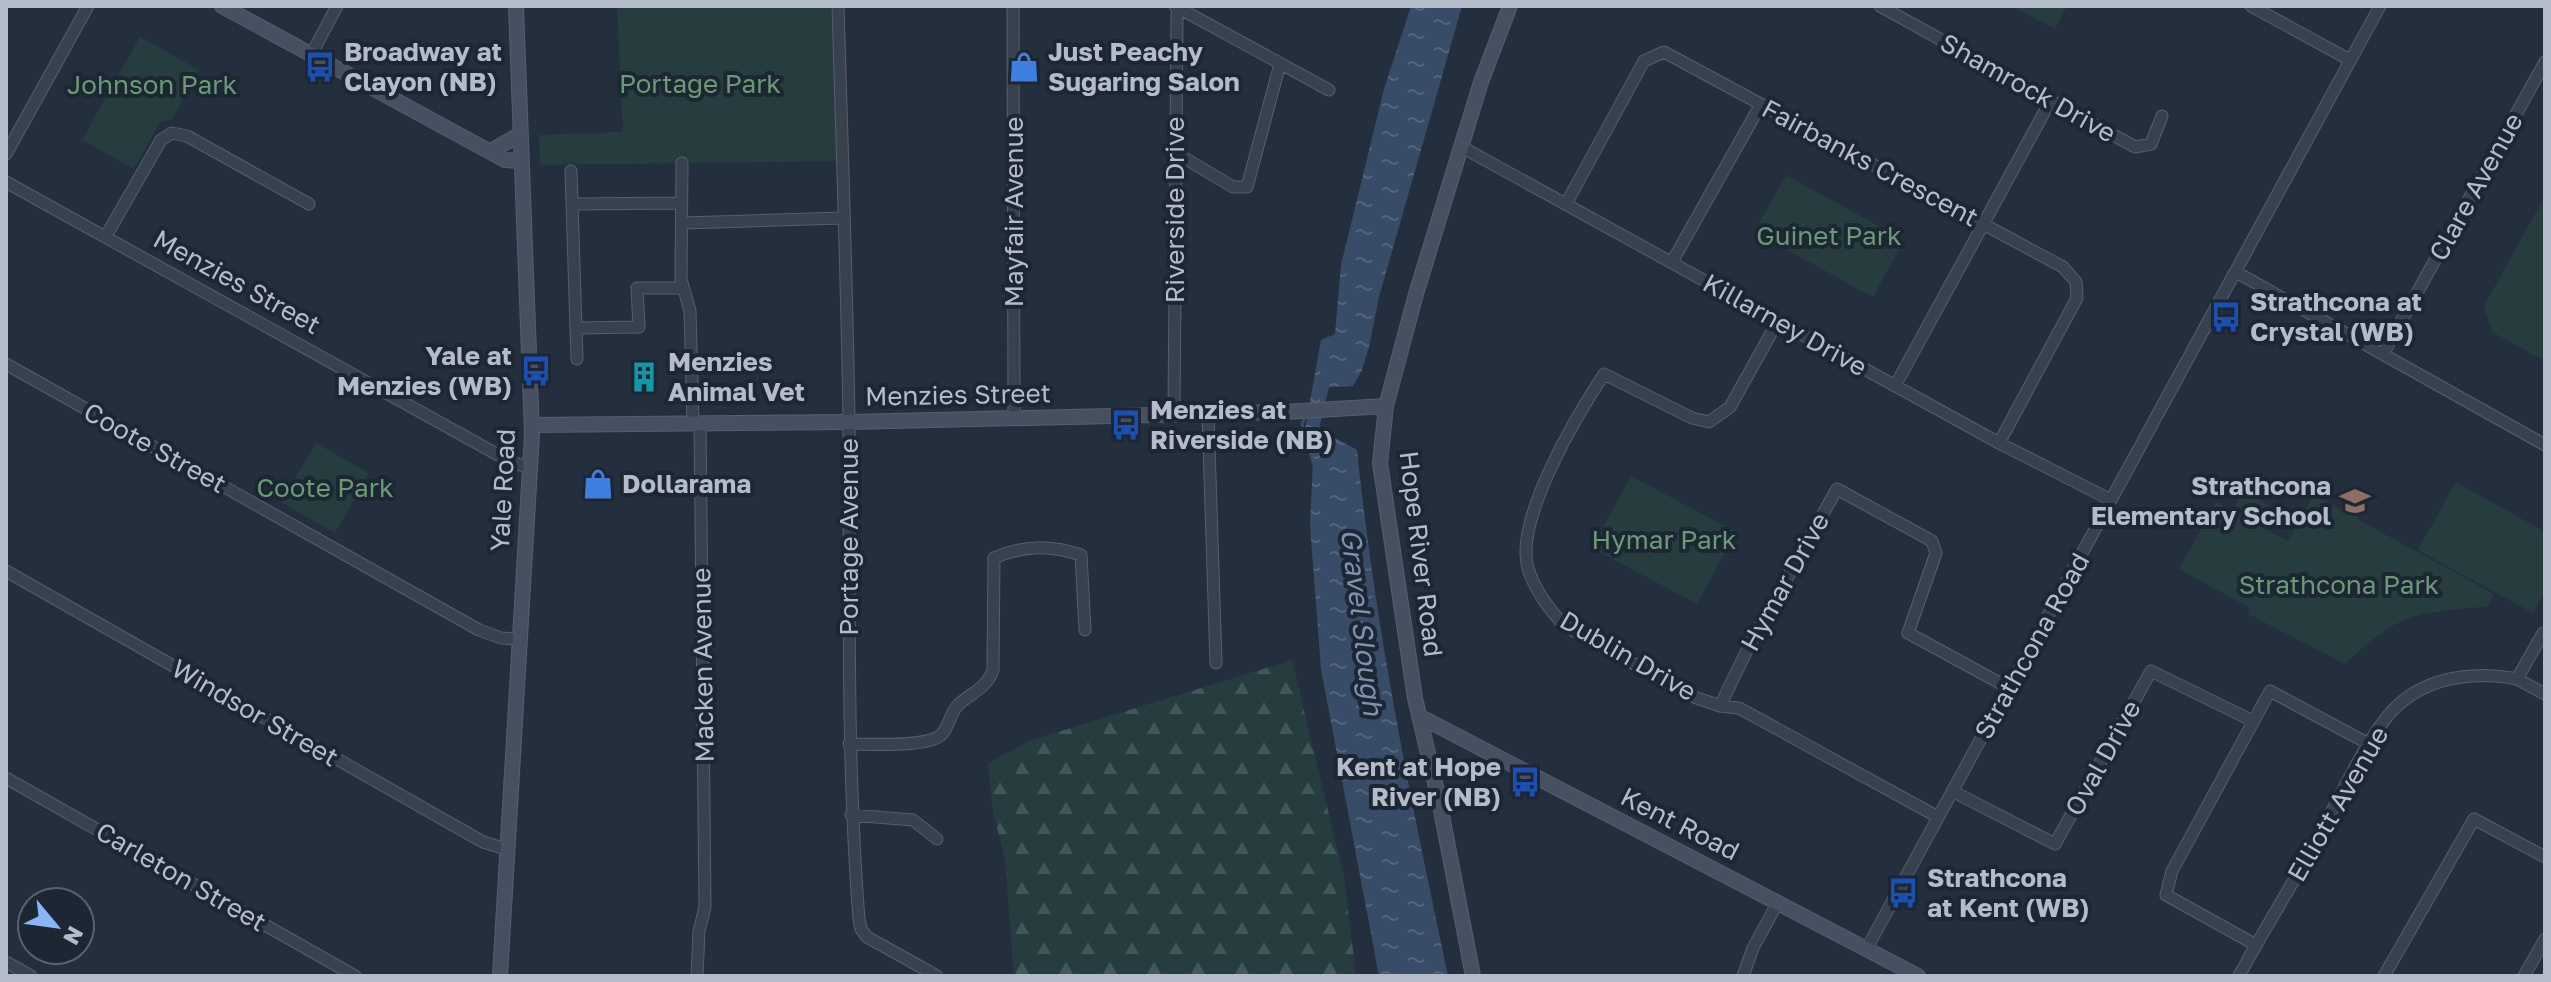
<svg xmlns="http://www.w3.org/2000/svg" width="2551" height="982" font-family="'Golos Text',sans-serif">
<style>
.forest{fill:url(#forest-firs)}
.park{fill:#263c3f}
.water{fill:url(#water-ripples)}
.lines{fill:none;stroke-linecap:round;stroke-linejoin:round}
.stream{stroke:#394c67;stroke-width:3}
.street-casing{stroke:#565f6c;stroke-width:13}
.secondary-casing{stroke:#565f6c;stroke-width:16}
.street{stroke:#38414e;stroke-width:11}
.secondary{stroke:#465061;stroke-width:14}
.labels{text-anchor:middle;stroke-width:8;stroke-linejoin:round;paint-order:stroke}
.poi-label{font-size:26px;font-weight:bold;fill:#b4bcc9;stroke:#1d2633;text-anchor:start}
.park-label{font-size:26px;fill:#6b9a76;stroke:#1d2633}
.street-label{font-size:26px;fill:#b4bcc9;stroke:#1d2633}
.water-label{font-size:28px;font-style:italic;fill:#7c92b1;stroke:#1d2633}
</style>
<defs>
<pattern id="forest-firs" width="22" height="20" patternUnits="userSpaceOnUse" patternTransform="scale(2)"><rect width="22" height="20" fill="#263c3f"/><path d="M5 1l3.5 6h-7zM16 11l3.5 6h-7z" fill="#435659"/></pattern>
<pattern id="water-ripples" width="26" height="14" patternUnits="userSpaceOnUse" patternTransform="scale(2)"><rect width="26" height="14" fill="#394c67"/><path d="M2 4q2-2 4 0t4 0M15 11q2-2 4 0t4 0" fill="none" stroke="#53647b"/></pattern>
</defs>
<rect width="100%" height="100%" fill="#242f3e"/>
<!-- forest -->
<path class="forest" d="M1292,660L1344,877L1356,976H1014L1005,859L993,812L988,763L1032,740Z"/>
<!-- park -->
<path class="park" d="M617,6H831L839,161L540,165L539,135L623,132Z
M2012,6H2067L2055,29Z
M140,37L199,70L172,119L160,122L134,169L82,140Z
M1786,175L1904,240L1873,297L1754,232Z
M2545,196V361L2492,332L2484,306Z
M316,443L369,473L335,533L281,502Z
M1631,476L1736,532L1697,604L1592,548Z
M2456,482L2545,532V591L2533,613L2418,550Z
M2244,488L2274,509L2266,523L2235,506Z
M2314,495L2341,510L2344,508L2355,513L2359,520L2494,594L2487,607C2462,608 2423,611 2400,622C2381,631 2360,649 2345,664L2248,614L2250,608L2179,569L2216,502L2288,541Z"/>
<!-- water -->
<path class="water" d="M1411,6H1462L1379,297L1369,347L1362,370L1353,386L1329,387L1319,429L1357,450C1375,627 1411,802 1448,976H1379L1321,669L1310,525L1313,463L1305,429L1321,340L1335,334L1341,265L1384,89Z"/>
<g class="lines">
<!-- stream -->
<path class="stream" d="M1306,415L1302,424L1314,465"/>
<!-- street casing -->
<g class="street-casing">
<path id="street" d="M838,6C842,145 847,284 849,423C850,589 846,754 859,919L861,929L867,937L937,976
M1013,6L1014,418
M1175,6L1329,90
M1880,6L2135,147L2151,144L2162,116
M2251,6L2350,60
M311,55L337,6
M1460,146L1999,443L2111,500
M1176,153L1233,187H1247L1280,64
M6,154L88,6
M682,163L681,279L690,311L693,422
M571,171L577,359
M6,182L509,461L530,468
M573,204L681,203
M1566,204L1644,61L1664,52L2063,267L2076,282L2077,298L1999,443
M682,223L844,218
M106,236L161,140L172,133L187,136L309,204
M1672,262L1761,104
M2236,272L2545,445
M1778,321L1730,407L1709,422L1692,418L1604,374C1577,415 1514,520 1528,568C1534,589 1550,611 1565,626L1694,697L1720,706L1739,708L1938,817
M576,328L639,327L637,288H682
M2383,354L2545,62
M6,364L479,630L501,638L518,639
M1895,386L2051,100
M1174,414L1177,14L1181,6
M1208,414L1216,663
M6,571L483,842L506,849
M2517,679L2545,694
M1720,706L1751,642L1837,489L1932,541L1936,553L1908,633L2009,688
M849,744C869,744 922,747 938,737C949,731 949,714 958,705C971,693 987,688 993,670L994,558C1024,545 1050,545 1081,555L1085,630
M6,778L355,976
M1952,791L2055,844L2151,671L2253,721
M851,815L913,820L937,839
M2256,945L2166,895L2172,871L2270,691L2369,744
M1867,948L2380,6
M6,962L31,976
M697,976L699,931L705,907L700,423
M1743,976L1753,948L1778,902
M2239,976C2265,927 2295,881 2321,832C2340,798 2369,732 2397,706C2429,676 2476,671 2517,679L2543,633
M2384,976L2474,819L2545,857
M2524,976L2545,939"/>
</g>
<!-- secondary casing -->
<g class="secondary-casing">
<path id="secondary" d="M222,6L505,160L520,161
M491,151L519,135
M532,425L849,422L1284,412L1386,406
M1419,716L1918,976
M500,976L532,434L516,6
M1473,976L1439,800L1415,698L1380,463L1386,406L1416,294L1481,82L1510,6"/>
</g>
<!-- street -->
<use href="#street" class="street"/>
<!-- secondary -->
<use href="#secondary" class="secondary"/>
</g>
<!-- icons -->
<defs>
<g id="bus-bare" transform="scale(2.4)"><path d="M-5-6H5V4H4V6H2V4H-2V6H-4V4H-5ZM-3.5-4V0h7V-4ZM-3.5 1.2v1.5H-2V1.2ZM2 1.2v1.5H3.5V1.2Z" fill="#1a4fb4" stroke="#1d2633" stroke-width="2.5" paint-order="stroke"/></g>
<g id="shop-bare" transform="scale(2.4)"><path d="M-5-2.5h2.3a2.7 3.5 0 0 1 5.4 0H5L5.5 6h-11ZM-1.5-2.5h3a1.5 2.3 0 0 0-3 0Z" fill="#3f7fe0" stroke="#1d2633" stroke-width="2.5" paint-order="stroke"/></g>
<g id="building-bare" transform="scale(2.4)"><path d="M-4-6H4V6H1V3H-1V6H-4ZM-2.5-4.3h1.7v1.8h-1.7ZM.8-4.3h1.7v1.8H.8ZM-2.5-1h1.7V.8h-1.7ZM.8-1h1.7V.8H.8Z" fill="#0f9aa8" stroke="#1d2633" stroke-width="2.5" paint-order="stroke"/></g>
<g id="school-bare" transform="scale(2.4)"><path d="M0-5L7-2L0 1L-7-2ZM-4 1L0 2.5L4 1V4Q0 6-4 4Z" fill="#8d6e63" stroke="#1d2633" stroke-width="2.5" paint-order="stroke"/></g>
</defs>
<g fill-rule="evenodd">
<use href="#bus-bare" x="320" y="67"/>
<use href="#shop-bare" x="1024" y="67"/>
<use href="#bus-bare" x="2226" y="317"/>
<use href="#bus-bare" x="536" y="371"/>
<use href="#building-bare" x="644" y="377"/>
<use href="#bus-bare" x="1126" y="425"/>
<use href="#shop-bare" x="598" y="484"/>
<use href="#school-bare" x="2355" y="501"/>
<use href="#bus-bare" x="1525" y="782"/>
<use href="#bus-bare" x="1903" y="893"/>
</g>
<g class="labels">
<!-- poi labels -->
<g class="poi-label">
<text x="344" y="61">Broadway at<tspan x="344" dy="30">Clayon (NB)</tspan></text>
<text x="1048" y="61">Just Peachy<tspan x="1048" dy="30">Sugaring Salon</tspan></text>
<text x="2250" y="311">Strathcona at<tspan x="2250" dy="30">Crystal (WB)</tspan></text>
<text x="512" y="365" text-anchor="end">Yale at<tspan x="512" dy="30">Menzies (WB)</tspan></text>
<text x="668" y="371">Menzies<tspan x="668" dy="30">Animal Vet</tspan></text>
<text x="1150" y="419">Menzies at<tspan x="1150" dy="30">Riverside (NB)</tspan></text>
<text x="622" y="493">Dollarama</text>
<text x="2331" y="495" text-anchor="end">Strathcona<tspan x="2331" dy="30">Elementary School</tspan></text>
<text x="1501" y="776" text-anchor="end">Kent at Hope<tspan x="1501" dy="30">River (NB)</tspan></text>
<text x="1927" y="887">Strathcona<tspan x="1927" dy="30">at Kent (WB)</tspan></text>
</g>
<!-- park labels -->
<g class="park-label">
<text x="700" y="93">Portage Park</text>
<text x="152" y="94">Johnson Park</text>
<text x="1829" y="245">Guinet Park</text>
<text x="325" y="497">Coote Park</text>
<text x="1664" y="549">Hymar Park</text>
<text x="2339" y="594">Strathcona Park</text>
</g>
<!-- street labels -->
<g class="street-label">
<text transform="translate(2028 88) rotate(29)" y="9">Shamrock Drive</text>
<text transform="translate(1870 163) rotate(28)" y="9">Fairbanks Crescent</text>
<text transform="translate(2476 187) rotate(-61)" y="9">Clare Avenue</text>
<text transform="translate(1175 210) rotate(-90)" y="9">Riverside Drive</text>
<text transform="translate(1014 212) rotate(-90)" y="9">Mayfair Avenue</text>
<text transform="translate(237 282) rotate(29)" y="9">Menzies Street</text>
<text transform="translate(1785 325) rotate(29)" y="9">Killarney Drive</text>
<text transform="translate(958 395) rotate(-1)" y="9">Menzies Street</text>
<text transform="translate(155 448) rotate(29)" y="9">Coote Street</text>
<text transform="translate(503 490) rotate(-87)" y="9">Yale Road</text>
<text transform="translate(849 537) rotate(-90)" y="9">Portage Avenue</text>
<text transform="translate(1421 554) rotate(83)" y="9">Hope River Road</text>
<text transform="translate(1785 582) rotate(-61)" y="9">Hymar Drive</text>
<text transform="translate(2032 646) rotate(-61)" y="9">Strathcona Road</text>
<text transform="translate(1628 656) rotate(30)" y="9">Dublin Drive</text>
<text transform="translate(703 665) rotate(-91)" y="9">Macken Avenue</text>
<text transform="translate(255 713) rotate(30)" y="9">Windsor Street</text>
<text transform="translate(2103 758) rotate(-61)" y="9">Oval Drive</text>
<text transform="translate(2338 804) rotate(-60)" y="9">Elliott Avenue</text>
<text transform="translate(1680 824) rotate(27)" y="9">Kent Road</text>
<text transform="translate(181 877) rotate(30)" y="9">Carleton Street</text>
</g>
<!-- water labels -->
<g class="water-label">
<text transform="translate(1362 622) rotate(83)" y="10">Gravel Slough</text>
</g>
</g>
<!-- border -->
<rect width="2551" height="982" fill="none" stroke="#b4bcc9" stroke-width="16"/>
<!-- north arrow -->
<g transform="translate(56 926) rotate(119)"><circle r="38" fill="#1d2633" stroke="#59626f" stroke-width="2"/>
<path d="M0-6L14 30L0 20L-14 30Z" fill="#8ab4f8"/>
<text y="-12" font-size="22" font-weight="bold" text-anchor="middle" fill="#b4bcc9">N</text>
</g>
</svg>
